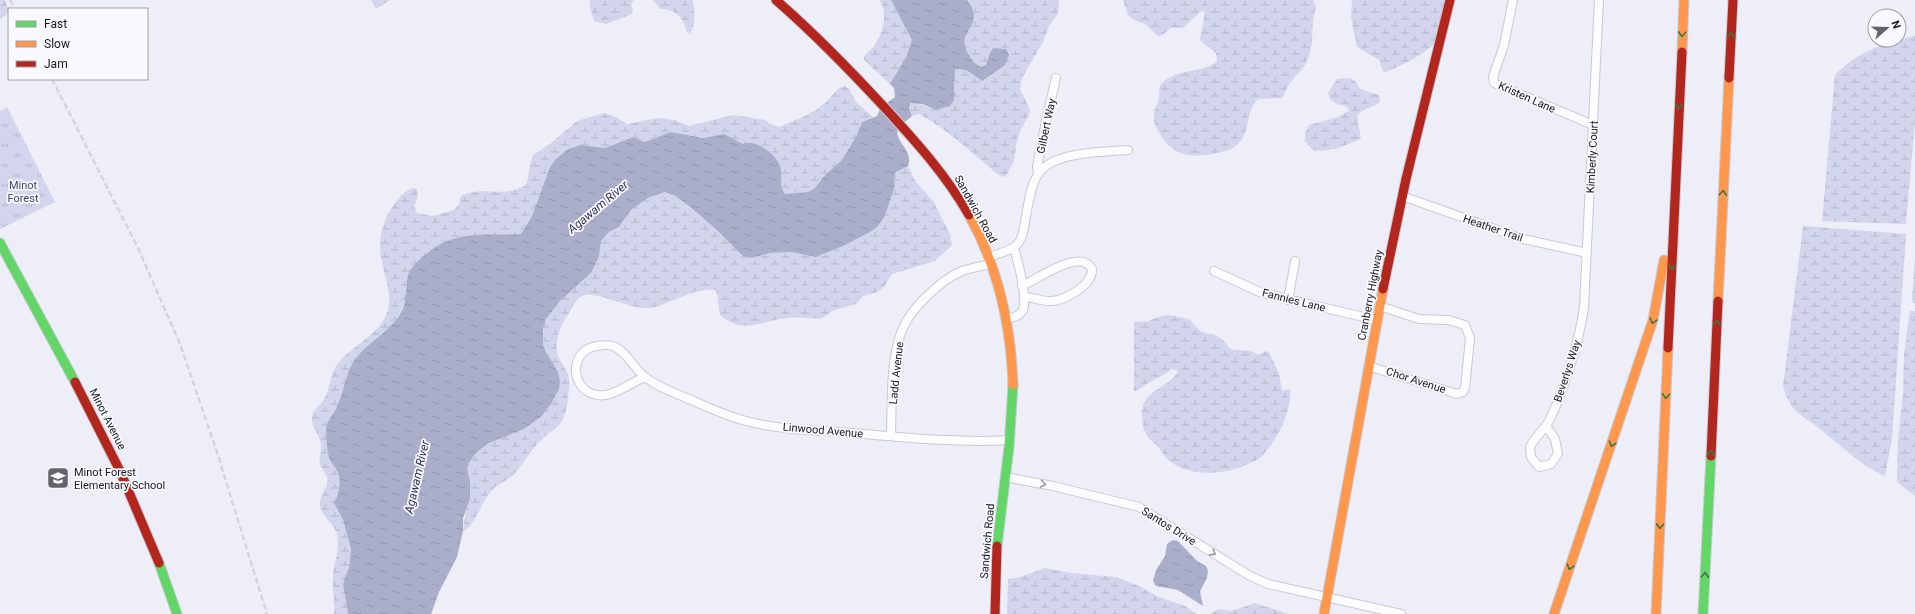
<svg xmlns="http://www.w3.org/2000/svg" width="1915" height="614" font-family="Roboto,sans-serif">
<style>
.wetland{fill:url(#wetland-marsh)}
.park{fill:url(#park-tufts)}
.water{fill:url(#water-ripples)}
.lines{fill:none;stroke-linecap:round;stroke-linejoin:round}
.street-casing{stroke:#c8c9d3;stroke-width:10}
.fast-casing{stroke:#c8c9d3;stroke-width:11}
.slow-casing{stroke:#c8c9d3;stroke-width:11}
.jam-casing{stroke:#c8c9d3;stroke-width:11}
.street{stroke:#fcfcfe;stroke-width:8}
.fast{stroke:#63d668;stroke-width:9}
.slow{stroke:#ff974d;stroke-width:9}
.jam{stroke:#b3261e;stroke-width:9}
.rail{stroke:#d5d5d9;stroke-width:2.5;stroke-dasharray:6 3;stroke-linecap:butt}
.oneway{stroke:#3d7745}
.oneway2{stroke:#95959b}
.labels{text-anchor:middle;stroke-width:3.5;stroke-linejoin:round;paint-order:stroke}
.street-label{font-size:11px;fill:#171822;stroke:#f9f9ff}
.park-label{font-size:11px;fill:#444678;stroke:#f9f9ff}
.poi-label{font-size:11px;fill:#171822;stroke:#f9f9ff;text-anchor:start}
.water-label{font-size:12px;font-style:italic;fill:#313161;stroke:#f9f9ff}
</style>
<defs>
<pattern id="wetland-marsh" width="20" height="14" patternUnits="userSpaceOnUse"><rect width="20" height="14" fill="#d3d5ec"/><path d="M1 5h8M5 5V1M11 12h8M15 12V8" fill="none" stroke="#b4b6ca"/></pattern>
<pattern id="park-tufts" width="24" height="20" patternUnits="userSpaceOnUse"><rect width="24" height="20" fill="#d3d5ec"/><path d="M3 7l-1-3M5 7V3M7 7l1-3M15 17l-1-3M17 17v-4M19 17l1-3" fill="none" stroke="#b4b6ca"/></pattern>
<pattern id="water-ripples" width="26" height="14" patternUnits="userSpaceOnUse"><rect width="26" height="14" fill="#abaeca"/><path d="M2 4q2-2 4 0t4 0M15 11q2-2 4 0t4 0" fill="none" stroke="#9295ad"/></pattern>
</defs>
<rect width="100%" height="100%" fill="#edeef8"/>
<!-- wetland -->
<path class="wetland" d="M0,0H5L9,13L0,19Z
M371,0H390L376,9Z
M590,0H634L631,3L633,11L630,15L606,24L594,21L590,8Z
M653,0H693C694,11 697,24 690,33L687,32C683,18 676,9 660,9Z
M879,0H891L912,40L906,57L890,84L867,63L863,58C866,53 871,50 874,46C883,34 889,12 879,0Z
M967,0H1059L1058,14L1049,26L1043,42L1022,78L1020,89L1030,110L1029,115L1021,129L1017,140L1014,161L1006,176L1002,177L996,173C971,152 948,130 919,114L912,116L909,107L913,102L936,110L955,90V69L966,70L980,80L1006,49L993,48L989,55L986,65L981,67C975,64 973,61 970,56C951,30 989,28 967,0Z
M1123,0H1313L1316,7C1310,24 1315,42 1308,59C1304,69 1297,74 1291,82C1287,86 1285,93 1282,98L1258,99C1243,114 1253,135 1233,148C1226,152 1220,152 1213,154C1190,157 1176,157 1162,137C1158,131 1154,125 1154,118C1153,109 1158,105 1159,97C1160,92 1157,88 1162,83C1177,68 1205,73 1217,61L1216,53L1200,40L1205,12L1201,11L1183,28H1171L1162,35L1158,36L1145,24L1134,20L1128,15Z
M1352,0H1446C1445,11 1444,23 1441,34C1436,50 1400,66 1386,72L1383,71L1379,60L1357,47L1351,18Z
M1915,36V122L1906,224L1822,221L1835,75C1857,52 1887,41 1915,36Z
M1349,78L1354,80L1360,89L1379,95L1380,102C1372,108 1363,108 1357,116L1361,138L1358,140C1344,146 1329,153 1313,150L1305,141V133L1309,125L1338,117L1349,111L1347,107L1336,104L1330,99L1328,93L1337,79Z
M845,86L849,89L856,102L873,117L862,122L858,135L842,160L824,176L815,188L808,192L785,194C778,183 783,180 781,169C779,156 756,138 743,144L724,134L703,138L671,132L643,142L633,137L605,148L581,145L550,167L532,216L521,234L499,235L408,273L406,298L400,314L390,329L373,341L348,374L337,406L327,423L326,429L329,458L337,472L340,483L338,494L334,503L343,520L351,549L349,567L343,584L348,614H334C335,602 332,590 333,578C333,562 341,550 337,534C334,523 321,517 320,505C319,495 330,486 327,477C325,472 321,468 320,463C318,457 322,451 321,445C320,435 311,427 312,417C312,410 320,406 323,401C331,389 329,373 339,362C353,346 383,331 388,310C392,293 385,279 382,262C377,239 382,222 395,203C400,196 407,188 416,188C420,194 417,199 414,206L417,213L432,216L454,210L459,204L461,196C479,187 491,194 509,191C514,191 520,188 525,186L528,179L530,164L533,155L550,144L577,121L604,113L616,117L627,124L658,118L674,120L689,126L733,115L765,120L770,124L779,127L803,117L816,110L825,103L839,88Z
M908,166L916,182L933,201L950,234L952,245L935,261L892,274L884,287L877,292L863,296L856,304L835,310L820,319C807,318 792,316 780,319C755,324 741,333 720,315C718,306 719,295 715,290C692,287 671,305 649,308C629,310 596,290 582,296C576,298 572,308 569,313C561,324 552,344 559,358C565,369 571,375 569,388C568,398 567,412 562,421C558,428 548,433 542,439C531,449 525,462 516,472C510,480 499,483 492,490C482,500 475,527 463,531L470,481L467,468L469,463L475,454L487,444L524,429L541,417L551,404L559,389L558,372L550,361L543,343V329L546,319L560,301L591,273L599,257L601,241L609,232L619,227L631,210L648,198L665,192L674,195L752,258L770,253L791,252L816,257L841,247L885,216L895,186L894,178L896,172Z
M1803,226L1906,234L1892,439L1885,476C1860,465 1842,446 1820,429C1812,422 1801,417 1793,408C1788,401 1785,394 1783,386Z
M1915,258V303H1913L1912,299Z
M1910,311H1915V496L1897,482L1898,441L1903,391L1904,355Z
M1169,315L1189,319C1194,323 1197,330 1202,332C1206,334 1208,333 1211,334C1219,335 1227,343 1230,349L1250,351L1259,355L1266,351L1269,352L1279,373L1282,391L1290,389C1292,412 1277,441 1261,457C1258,460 1252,462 1248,464C1224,475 1195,477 1172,463C1165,458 1162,452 1158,447C1155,443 1149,440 1147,436C1143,430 1141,417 1142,410C1145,389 1171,387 1178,371L1172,369C1165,375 1156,378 1148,383C1143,386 1140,390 1134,391V322L1148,321L1161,316Z
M1045,568L1071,573L1116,577L1139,586L1159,597L1185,606L1196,614H1007L1008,579L1021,577Z
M1255,603L1288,614H1210L1219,609L1232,611Z"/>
<!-- park -->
<path class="park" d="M7,107L55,202L0,229V111Z"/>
<!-- water -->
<path class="water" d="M891,0H967C989,28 951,30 970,56C973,61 975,64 981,67L986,65L989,55L993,48L1006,49L1009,55L1005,65L982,81L966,70L955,69L954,100L950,106L936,110L922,104L911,103L909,107L912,116L899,127L897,133C900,146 913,152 908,166L896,172L894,178L895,186L885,216L877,227L870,232L841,247L816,257L791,252L770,253L752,258L743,256L718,231L690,207L674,195L665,192L648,198L631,210L619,227L609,232L601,241L599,257L591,273L560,301L546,319L543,329V344L546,352L558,372L560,381L559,389L551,404L541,417L524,429L487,444L475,454L469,463L467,468L470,481V499L463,518V531L457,557L439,592L431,614H348L343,584L349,567L351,549L343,520L334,503C339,493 342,483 337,471C335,467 331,463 329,458C327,450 326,436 326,428C327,420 334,414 337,406C344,392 345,375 354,361C366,343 387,334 399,316C408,303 405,289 408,275C410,265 434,247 443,243C468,231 495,236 521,234L532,216L550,167L555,160L568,149L581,145L605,148L633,137L644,142L671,132L703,138L724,134L743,144C756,138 779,156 781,169C783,180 778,183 785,194L808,192L815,188L824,176L842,160L857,135L862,122L877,116L881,107L895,97L894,88L890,84L906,57L912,40Z
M1173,540L1178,541L1197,561L1206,566L1208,571L1207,578L1200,591L1203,606L1178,590L1156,586L1153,581L1156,570L1165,556L1167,544Z"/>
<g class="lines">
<!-- street casing -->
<g class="street-casing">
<path id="street" d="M1513,0L1504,45L1493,77L1494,83L1593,125
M1038,173L1037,167L1046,121L1056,78
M1402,196L1523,239L1587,253
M989,257C1002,252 1018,250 1022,236C1027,218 1028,191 1037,176C1050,151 1104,152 1128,150
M1214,271L1262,293L1376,320
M1022,286C1036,280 1081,247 1092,269C1093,285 1063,302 1049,301C1041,301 1032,297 1024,297
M1288,300L1295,261
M1007,319C1013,317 1019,317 1023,310C1028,297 1018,262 1014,248
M1368,366L1457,394L1463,392L1465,388L1470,338L1465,325L1448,320L1419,319L1379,306
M645,377C634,369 628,353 615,347C610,344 603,345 597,346C564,351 572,400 606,395C620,392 632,382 645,377C658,387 674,393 689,399C707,407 726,416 746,421C782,431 826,430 863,434C912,438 960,443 1009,440
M1546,426L1555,439L1558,454L1551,464L1539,467L1531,457L1530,447C1535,436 1545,430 1550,419C1564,391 1580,338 1584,307L1599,0
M891,436C892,405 890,363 901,333C908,311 940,280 962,271C971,268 982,266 991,264
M1005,477L1053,486L1139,507L1250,576L1268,584L1401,614"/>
</g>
<!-- fast casing -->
<g class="fast-casing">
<path id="fast" d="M0,243L75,382
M997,546L1009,447L1013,385
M159,563L177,614
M1703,614L1711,456"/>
</g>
<!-- slow casing -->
<g class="slow-casing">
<path id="slow" d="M1682,52L1684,0
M969,215C998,267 1011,325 1013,385
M1718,301L1729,78
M1324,614L1383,289
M1554,614L1653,320L1664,260
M1656,614L1668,348"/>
</g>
<!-- jam casing -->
<g class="jam-casing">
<path id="jam" d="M776,0C815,34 851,71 886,109C917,143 946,175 969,215
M1729,78L1733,0
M1383,289L1406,179L1450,0
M1668,348L1682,52
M75,382L120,471L159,563
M1711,456L1718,301
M995,614L997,546"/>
</g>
<!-- street -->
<use href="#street" class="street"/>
<!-- fast -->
<use href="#fast" class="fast"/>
<!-- slow -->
<use href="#slow" class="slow"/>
<!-- jam -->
<use href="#jam" class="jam"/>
<!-- rail -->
<path class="rail" d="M10,0L15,9
M52,79L139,250L180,344L216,449L267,614"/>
</g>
<!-- one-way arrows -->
<defs><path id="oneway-chevron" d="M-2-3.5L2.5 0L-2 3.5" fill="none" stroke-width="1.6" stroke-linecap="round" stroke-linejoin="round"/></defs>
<g class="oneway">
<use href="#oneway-chevron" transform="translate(1682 34) rotate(93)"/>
<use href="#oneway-chevron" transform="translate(1731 35) rotate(-87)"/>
<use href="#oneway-chevron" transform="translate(1679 106) rotate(92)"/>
<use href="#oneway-chevron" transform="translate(1723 193) rotate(-87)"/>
<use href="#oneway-chevron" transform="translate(1672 267) rotate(93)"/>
<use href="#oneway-chevron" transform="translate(1653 321) rotate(106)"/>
<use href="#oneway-chevron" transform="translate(1717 323) rotate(-87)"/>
<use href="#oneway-chevron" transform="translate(1666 396) rotate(93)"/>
<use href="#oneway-chevron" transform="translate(1612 444) rotate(109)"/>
<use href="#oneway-chevron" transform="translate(1711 453) rotate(-87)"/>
<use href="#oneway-chevron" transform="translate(1660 526) rotate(93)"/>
<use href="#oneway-chevron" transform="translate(1570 567) rotate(108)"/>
<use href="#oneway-chevron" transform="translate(1705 575) rotate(-87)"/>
</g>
<g class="oneway2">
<use href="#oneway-chevron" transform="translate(1043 484) rotate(10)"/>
<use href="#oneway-chevron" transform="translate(1213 553) rotate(32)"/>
</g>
<!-- icons -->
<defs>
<g id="school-square" transform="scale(1.15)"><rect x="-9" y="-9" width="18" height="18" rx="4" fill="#62636d" stroke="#f9f9ff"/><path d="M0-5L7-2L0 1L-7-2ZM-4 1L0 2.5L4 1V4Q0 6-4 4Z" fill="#fff"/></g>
</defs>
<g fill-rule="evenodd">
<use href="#school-square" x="58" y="478"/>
</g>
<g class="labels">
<!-- street labels -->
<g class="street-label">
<text transform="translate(1527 97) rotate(24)" y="4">Kristen Lane</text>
<text transform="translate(1046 126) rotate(-78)" y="4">Gilbert Way</text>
<text transform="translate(1592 157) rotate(-87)" y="4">Kimberly Court</text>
<text transform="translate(976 209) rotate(61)" y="4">Sandwich Road</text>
<text transform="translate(1493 228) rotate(19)" y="4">Heather Trail</text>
<text transform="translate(1370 295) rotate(-79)" y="4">Cranberry Highway</text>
<text transform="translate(1294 300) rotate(14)" y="4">Fannies Lane</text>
<text transform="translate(1567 371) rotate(-72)" y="4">Beverlys Way</text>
<text transform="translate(896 373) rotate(-84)" y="4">Ladd Avenue</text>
<text transform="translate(1416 380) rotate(18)" y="4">Chor Avenue</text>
<text transform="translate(108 419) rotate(63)" y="4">Minot Avenue</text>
<text transform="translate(823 430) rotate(5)" y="4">Linwood Avenue</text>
<text transform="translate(1169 526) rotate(32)" y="4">Santos Drive</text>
<text transform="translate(987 541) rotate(-85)" y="4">Sandwich Road</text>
</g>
<!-- park labels -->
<g class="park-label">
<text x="23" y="189">Minot<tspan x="23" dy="13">Forest</tspan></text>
</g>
<!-- poi labels -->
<g class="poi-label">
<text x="74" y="476">Minot Forest<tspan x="74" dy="13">Elementary School</tspan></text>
</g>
<!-- water labels -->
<g class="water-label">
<text transform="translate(598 207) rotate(-40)" y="4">Agawam River</text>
<text transform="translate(417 477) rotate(-77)" y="4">Agawam River</text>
</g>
</g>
<!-- legend -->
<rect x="8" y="8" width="140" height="72" fill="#f9f9ff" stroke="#9f9fa7"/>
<rect x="16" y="21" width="20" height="6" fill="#63d668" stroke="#9f9fa7"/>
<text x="44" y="28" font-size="12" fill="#171822">Fast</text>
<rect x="16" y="41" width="20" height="6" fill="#ff974d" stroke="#9f9fa7"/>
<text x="44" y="48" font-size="12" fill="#171822">Slow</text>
<rect x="16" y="61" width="20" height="6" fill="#b3261e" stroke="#9f9fa7"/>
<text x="44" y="68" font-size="12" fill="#171822">Jam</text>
<!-- north arrow -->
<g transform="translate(1887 28) rotate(70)"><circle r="19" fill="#f9f9ff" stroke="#9f9fa7"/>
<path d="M0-3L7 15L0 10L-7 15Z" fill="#62636d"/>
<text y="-6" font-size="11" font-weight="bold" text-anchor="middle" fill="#171822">N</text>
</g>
</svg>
